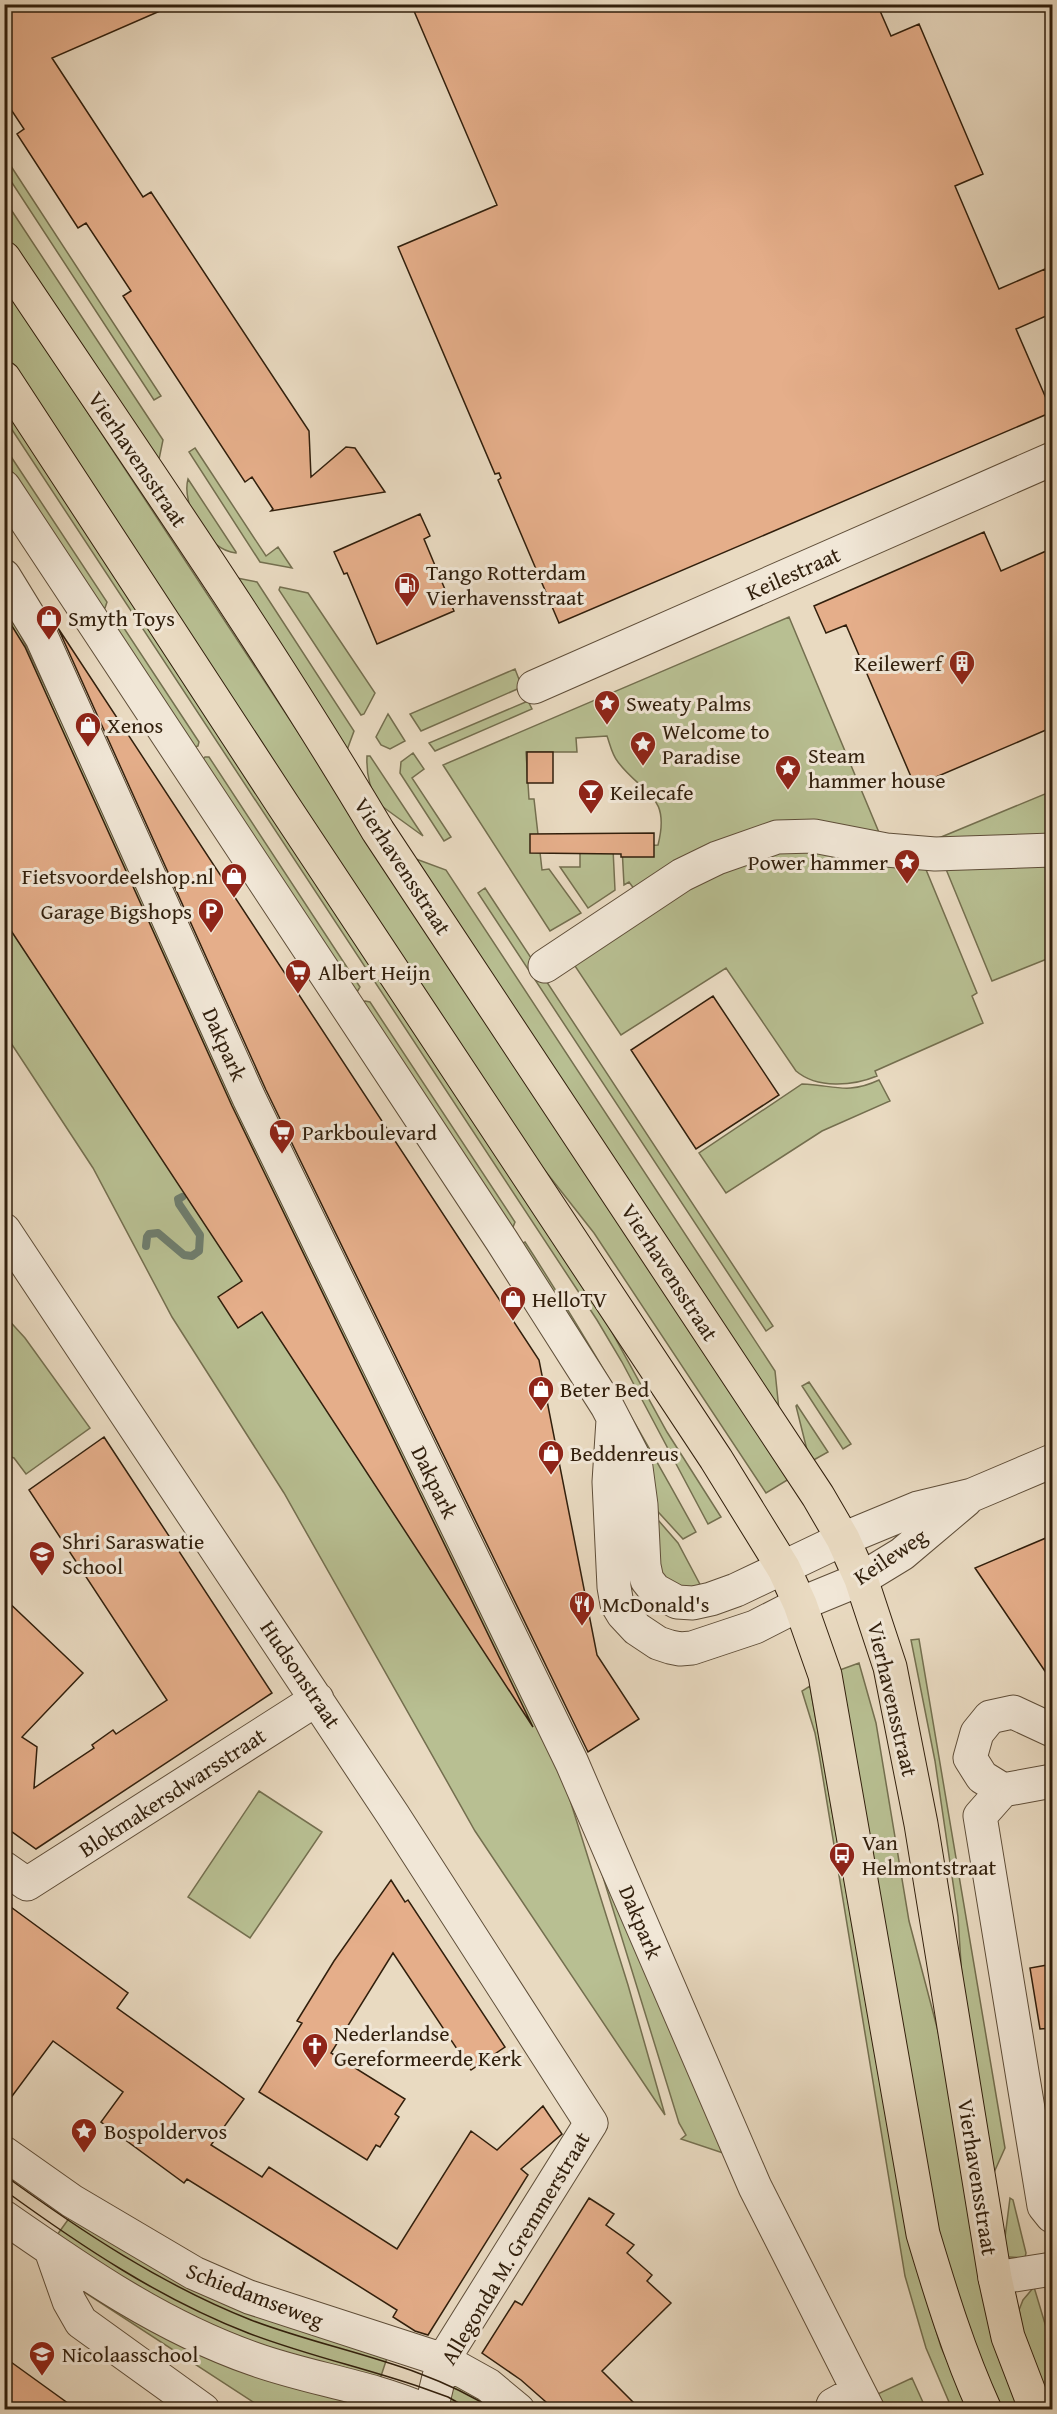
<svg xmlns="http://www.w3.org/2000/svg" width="1057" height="2414" font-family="'Gentium Book Plus',serif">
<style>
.green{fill:#b8bf92;stroke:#746f4f;stroke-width:1.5}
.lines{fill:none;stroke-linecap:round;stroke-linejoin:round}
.stream{stroke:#6f7d6d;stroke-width:8}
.building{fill:#e5ae8a;stroke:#311f0c;stroke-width:1.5}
.minor-casing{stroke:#5f4e39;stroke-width:35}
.major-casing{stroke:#311f0c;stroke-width:35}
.minor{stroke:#f1e7d7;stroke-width:33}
.major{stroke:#e9dac1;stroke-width:33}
.tram{stroke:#311f0c;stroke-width:1.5}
.labels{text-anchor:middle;stroke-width:6;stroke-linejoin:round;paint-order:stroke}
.street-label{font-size:22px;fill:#311f0c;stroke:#f1e7d7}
.poi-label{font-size:22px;fill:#311f0c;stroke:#f1e7d7;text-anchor:start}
</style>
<rect width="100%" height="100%" fill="#e9dac1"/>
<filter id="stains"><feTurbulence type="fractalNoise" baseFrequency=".00333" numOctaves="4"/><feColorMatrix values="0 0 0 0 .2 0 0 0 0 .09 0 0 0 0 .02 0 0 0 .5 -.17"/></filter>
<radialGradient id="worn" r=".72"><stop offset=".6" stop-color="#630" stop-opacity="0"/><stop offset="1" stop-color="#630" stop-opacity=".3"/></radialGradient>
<!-- green -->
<path class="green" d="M5,157L161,396L154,400L5,172Z
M4,199L163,440L157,469L5,237Z
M4,285L789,1479L766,1493L594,1233L535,1158L312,826L5,356Z
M4,405L603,1316L667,1432L721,1517L708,1524L622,1362L597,1320L5,419Z
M4,446L107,602L105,608L100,607L5,461Z
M195,448L266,556L278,547L292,568L260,562L189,452Z
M188,479L236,552V553C207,550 181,505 188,479Z
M232,577L257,582L354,731L347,750Z
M280,587L308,593L375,693L364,714L361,715L279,590Z
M4,600L565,1784L628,1985L665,2115L475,1831L284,1493L172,1317L93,1168L5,1034Z
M114,617L118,619L199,742L198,746L195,747L110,620Z
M789,617L883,842L829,832L638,894L629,882L624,885L622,847L658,845C671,794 643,795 618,762C612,755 610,744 607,736L576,738L577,752H526L529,799H534L542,870L549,869L581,913L550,931L443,765Z
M515,669L522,687L421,731L410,714Z
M528,701L532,709L435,751L429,743Z
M388,714L405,741L390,749L381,745L376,737Z
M413,753L424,769L412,778L451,837L444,841L400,773L401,762Z
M367,756H370L423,836L383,807L380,808C371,790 366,777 367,756Z
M205,757H209L360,987L357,992L202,760Z
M1052,791V957L992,981L934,840Z
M778,844L922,860L977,993L972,996L983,1023L875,1071L877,1076C853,1086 817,1089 796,1071L726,968L621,1035L573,963L647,906Z
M613,849L615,890L588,908L560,867H580V851Z
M416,859L446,870L775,1371L779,1410Z
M485,888L773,1326L766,1331L478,893Z
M365,1001L370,1002L515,1222L513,1227H508L363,1002Z
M879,1080L890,1101L822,1131L726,1193L699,1153L802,1084C834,1085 847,1095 879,1080Z
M525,1242C586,1336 642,1434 696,1532L683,1539L650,1503L521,1244Z
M4,1315L25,1338L90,1428L26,1474L14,1458L5,1455Z
M809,1382L851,1444L843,1449L802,1386Z
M797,1405L828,1452L810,1462L796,1406Z
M652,1513L678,1543L703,1590L685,1591L661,1576Z
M919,1639L1005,2148L992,2177L963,1995L958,1917L935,1761L911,1640Z
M859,1663L876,1723L909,1921L939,2035L996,2351L1020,2409H999L942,2265L837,1671Z
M810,1686L907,2235L941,2347L969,2409H952L926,2348L905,2276L819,1754L815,1733L802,1691Z
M574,1783L741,2159L681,2139L686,2135L679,2123Z
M259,1791L322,1832L250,1938L188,1897Z
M1010,2198L1013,2200L1026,2253L1025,2258L1009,2257L1003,2253Z
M75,2210L389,2352L379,2382L221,2336L52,2242Z
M75,2286L360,2403L355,2409H264Z
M1034,2287L1052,2347V2409H1049L1028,2361L1019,2310L1023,2300Z
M448,2375L506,2409H456L442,2402Z
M912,2378L926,2409H874L869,2398Z"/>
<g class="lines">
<!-- stream -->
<path class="stream" d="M146,1246L147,1237L149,1234L158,1233L184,1255L192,1256L199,1251L200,1235L179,1204L178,1199L182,1197"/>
</g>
<!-- building -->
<path class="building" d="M4,4H176L52,58L143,197L151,192L309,431L311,477L346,447L355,448L385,492L271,511L273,509L252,477L245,482L123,296L131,291L86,223L78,228L17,134L24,129L4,99Z
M411,4H877L891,36L919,24L983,174L955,186L999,289L1045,269L1053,285V313L1016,329L1052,412L559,623L498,480L501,478L499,473L495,474L398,247L497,205Z
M420,514L430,536L424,539L454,611L377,644L347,573L344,574L334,552Z
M984,532L1001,571L1053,548V727L915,786L846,625L826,633L814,606Z
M4,613L25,647L232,1106L533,1727L262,1312L238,1328L218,1297L242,1281L4,920Z
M58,628L539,1360L597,1655L639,1719L588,1752L266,1090Z
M527,752H553V783H527Z
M654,833V857H621V854L530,853V834Z
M713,996L779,1095L696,1149L631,1050Z
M104,1437L272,1693L36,1849L4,1826V1598L83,1673L22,1737L37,1747L34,1788L94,1748L92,1745L113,1730L116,1734L167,1700L29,1490Z
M1053,1535V1683L975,1568Z
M391,1880L405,1902L408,1900L505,2047L471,2070L393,1953L331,2053L405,2099L395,2114L399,2117L380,2147L376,2145L367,2160L259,2092L302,2023L297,2021L334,1961Z
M4,1902L128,1993L117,2008L244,2099L211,2145L262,2177L269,2167L397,2249L471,2131L497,2150L543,2106L562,2134L521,2169L528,2175L428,2335L415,2331L393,2317L397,2310L306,2253L187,2179L184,2183L101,2122L123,2092L53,2041L4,2107Z
M1053,1964V2028L1040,2029L1030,1968Z
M589,2198L614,2214L606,2225L634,2245L627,2253L652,2275L647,2281L671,2303L602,2371L640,2409H554L521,2380L482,2353L515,2301L522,2305Z
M4,2357L76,2409H4Z"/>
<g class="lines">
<!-- minor casing -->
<g class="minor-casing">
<path id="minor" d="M4,487L502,1241L607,1406L635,1460L641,1505L644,1566L647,1580L655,1590L677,1602L693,1603L711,1599L736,1590L843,1539L918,1508L972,1495L1052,1461
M4,576L42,638L249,1098L572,1763L755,2187L868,2410
M534,687L1052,459
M545,966L682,875L717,858L777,837L814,836L886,850L935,854L1052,850
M4,1230L393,1815L591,2123L443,2360L431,2410
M613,1420L609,1482L614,1587L617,1604L623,1614L637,1629L658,1643L670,1647L680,1649L692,1648L755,1627L800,1604L861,1579L902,1554L966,1500
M1052,1730L1013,1712L990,1717L977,1733L970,1758L982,1777L1003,1790L1052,1781
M1003,1790L980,1816L1044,2206L1052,2216
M4,1868L27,1884L317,1699
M4,2153L72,2201L194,2273L249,2297L443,2360L488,2385L518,2410
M4,2217C83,2272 162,2327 254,2359C310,2379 369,2386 424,2410
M51,2250L69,2301L81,2322L203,2410
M995,2278L1052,2269
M833,2405L858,2391"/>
</g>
<!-- major casing -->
<g class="major-casing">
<path id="major" d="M4,258C131,448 262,636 378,831L818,1496L843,1539L861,1579L890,1667L921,1824L995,2278L1008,2337L1036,2410
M4,378L283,805L716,1459L784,1569L800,1604L825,1675L923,2234C941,2294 959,2353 985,2410"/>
</g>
<!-- minor -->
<use href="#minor" class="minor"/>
<!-- major -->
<use href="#major" class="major"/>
<!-- tram -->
<path class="tram" d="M4,2175C81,2231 162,2285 251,2320C332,2351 420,2362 494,2410
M4,2190C81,2246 160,2299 248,2333C305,2355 365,2368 423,2388L448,2397L471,2410"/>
</g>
<!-- icons -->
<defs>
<g id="fuel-pin" transform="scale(1.35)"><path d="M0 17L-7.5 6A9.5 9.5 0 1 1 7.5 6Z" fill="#8f2418" stroke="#f1e7d7"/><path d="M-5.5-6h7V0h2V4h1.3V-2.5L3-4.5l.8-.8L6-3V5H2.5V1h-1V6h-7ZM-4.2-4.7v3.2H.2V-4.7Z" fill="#fff"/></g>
<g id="shop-pin" transform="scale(1.35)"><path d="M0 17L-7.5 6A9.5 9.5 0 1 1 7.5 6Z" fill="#8f2418" stroke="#f1e7d7"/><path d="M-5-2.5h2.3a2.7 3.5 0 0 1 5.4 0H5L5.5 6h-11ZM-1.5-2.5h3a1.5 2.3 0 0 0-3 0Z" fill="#fff"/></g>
<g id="building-pin" transform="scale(1.35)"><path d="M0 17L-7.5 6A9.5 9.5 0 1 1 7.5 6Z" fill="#8f2418" stroke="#f1e7d7"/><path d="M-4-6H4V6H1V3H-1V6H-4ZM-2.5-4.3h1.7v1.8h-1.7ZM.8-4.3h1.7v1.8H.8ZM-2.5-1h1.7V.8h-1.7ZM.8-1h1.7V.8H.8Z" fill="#fff"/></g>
<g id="sight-pin" transform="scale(1.35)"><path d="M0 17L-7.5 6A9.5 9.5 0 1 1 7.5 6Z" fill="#8f2418" stroke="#f1e7d7"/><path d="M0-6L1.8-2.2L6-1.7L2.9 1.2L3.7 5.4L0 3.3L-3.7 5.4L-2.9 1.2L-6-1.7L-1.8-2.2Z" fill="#fff"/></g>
<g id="bar-pin" transform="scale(1.35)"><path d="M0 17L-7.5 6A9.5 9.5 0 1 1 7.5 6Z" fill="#8f2418" stroke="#f1e7d7"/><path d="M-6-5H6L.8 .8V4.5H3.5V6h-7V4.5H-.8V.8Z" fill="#fff"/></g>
<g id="parking-pin" transform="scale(1.35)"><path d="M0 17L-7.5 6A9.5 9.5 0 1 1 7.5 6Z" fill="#8f2418" stroke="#f1e7d7"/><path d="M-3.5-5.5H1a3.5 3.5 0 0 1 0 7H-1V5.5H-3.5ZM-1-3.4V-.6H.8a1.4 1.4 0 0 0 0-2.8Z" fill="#fff"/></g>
<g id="supermarket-pin" transform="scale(1.35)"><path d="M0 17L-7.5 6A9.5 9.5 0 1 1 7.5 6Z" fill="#8f2418" stroke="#f1e7d7"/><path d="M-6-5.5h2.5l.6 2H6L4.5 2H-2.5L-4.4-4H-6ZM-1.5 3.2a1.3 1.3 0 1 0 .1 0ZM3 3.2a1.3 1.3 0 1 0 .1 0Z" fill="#fff"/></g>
<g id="school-pin" transform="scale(1.35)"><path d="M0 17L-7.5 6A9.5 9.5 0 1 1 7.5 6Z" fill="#8f2418" stroke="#f1e7d7"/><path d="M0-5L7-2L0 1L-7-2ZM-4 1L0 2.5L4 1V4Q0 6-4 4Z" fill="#fff"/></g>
<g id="restaurant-pin" transform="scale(1.35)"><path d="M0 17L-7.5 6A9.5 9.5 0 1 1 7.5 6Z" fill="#8f2418" stroke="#f1e7d7"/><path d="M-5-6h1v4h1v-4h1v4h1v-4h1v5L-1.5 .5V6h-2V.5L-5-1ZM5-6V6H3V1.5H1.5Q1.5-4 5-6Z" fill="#fff"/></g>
<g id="bus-pin" transform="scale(1.35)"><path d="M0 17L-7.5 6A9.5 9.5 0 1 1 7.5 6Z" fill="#8f2418" stroke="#f1e7d7"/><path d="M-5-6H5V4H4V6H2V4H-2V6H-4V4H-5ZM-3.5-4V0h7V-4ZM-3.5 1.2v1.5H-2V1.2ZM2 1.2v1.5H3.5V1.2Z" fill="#fff"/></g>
<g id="church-pin" transform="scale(1.35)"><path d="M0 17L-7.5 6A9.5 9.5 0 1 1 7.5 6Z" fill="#8f2418" stroke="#f1e7d7"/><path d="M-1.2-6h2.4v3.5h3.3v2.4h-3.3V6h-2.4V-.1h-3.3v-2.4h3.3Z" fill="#fff"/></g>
</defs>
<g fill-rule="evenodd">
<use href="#fuel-pin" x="407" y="585"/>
<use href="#shop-pin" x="49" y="618"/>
<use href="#building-pin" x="962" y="663"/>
<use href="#sight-pin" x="607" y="703"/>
<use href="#shop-pin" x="88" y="725"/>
<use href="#sight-pin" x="643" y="744"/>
<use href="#sight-pin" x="788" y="768"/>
<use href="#bar-pin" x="591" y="792"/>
<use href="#sight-pin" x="907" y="862"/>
<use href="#shop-pin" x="234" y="876"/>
<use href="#parking-pin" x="211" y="911"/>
<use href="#supermarket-pin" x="298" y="972"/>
<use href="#supermarket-pin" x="282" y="1132"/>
<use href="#shop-pin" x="513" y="1299"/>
<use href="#shop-pin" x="541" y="1389"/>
<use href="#shop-pin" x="551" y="1453"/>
<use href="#school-pin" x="42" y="1554"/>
<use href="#restaurant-pin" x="582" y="1604"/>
<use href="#bus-pin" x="842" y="1855"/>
<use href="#church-pin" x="315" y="2046"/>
<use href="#sight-pin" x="84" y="2131"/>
<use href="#school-pin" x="42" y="2354"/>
</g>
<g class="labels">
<!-- street labels -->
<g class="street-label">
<text transform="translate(138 459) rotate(56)" y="8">Vierhavensstraat</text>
<text transform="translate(793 573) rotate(-24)" y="8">Keilestraat</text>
<text transform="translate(403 866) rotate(57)" y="8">Vierhavensstraat</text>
<text transform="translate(225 1044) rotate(66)" y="8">Dakpark</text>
<text transform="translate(670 1272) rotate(57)" y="8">Vierhavensstraat</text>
<text transform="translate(435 1482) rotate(64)" y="8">Dakpark</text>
<text transform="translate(890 1556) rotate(-34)" y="8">Keileweg</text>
<text transform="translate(301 1674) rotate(56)" y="8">Hudsonstraat</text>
<text transform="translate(893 1699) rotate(77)" y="8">Vierhavensstraat</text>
<text transform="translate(172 1792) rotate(-33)" y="8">Blokmakersdwarsstraat</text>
<text transform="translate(641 1922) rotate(67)" y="8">Dakpark</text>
<text transform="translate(978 2177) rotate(81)" y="8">Vierhavensstraat</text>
<text transform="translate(515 2248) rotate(-59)" y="8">Allegonda M. Gremmerstraat</text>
<text transform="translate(255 2295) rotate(21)" y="8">Schiedamseweg</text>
</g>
<!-- poi labels -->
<g class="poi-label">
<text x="426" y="580">Tango Rotterdam<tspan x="426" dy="25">Vierhavensstraat</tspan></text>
<text x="68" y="626">Smyth Toys</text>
<text x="942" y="671" text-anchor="end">Keilewerf</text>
<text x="626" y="711">Sweaty Palms</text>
<text x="107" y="733">Xenos</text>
<text x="662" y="739">Welcome to<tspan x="662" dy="25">Paradise</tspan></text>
<text x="808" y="763">Steam<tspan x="808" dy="25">hammer house</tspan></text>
<text x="610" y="800">Keilecafe</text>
<text x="888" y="870" text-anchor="end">Power hammer</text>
<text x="214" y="884" text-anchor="end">Fietsvoordeelshop.nl</text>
<text x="192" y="919" text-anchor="end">Garage Bigshops</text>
<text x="318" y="980">Albert Heijn</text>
<text x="302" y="1140">Parkboulevard</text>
<text x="532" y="1307">HelloTV</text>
<text x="560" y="1397">Beter Bed</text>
<text x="570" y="1461">Beddenreus</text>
<text x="62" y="1549">Shri Saraswatie<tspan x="62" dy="25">School</tspan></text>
<text x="602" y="1612">McDonald's</text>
<text x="862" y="1850">Van<tspan x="862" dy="25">Helmontstraat</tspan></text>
<text x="334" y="2041">Nederlandse<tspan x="334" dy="25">Gereformeerde Kerk</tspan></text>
<text x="104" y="2139">Bospoldervos</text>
<text x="62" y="2362">Nicolaasschool</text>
</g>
</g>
<!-- margin -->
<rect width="1057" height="2414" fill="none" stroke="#e9dac1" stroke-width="24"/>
<rect x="6" y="6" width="1045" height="2402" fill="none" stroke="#311f0c" stroke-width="3"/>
<rect x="12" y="12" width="1033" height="2390" fill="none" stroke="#311f0c" stroke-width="1.5"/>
<rect width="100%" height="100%" filter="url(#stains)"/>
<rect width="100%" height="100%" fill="url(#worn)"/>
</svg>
